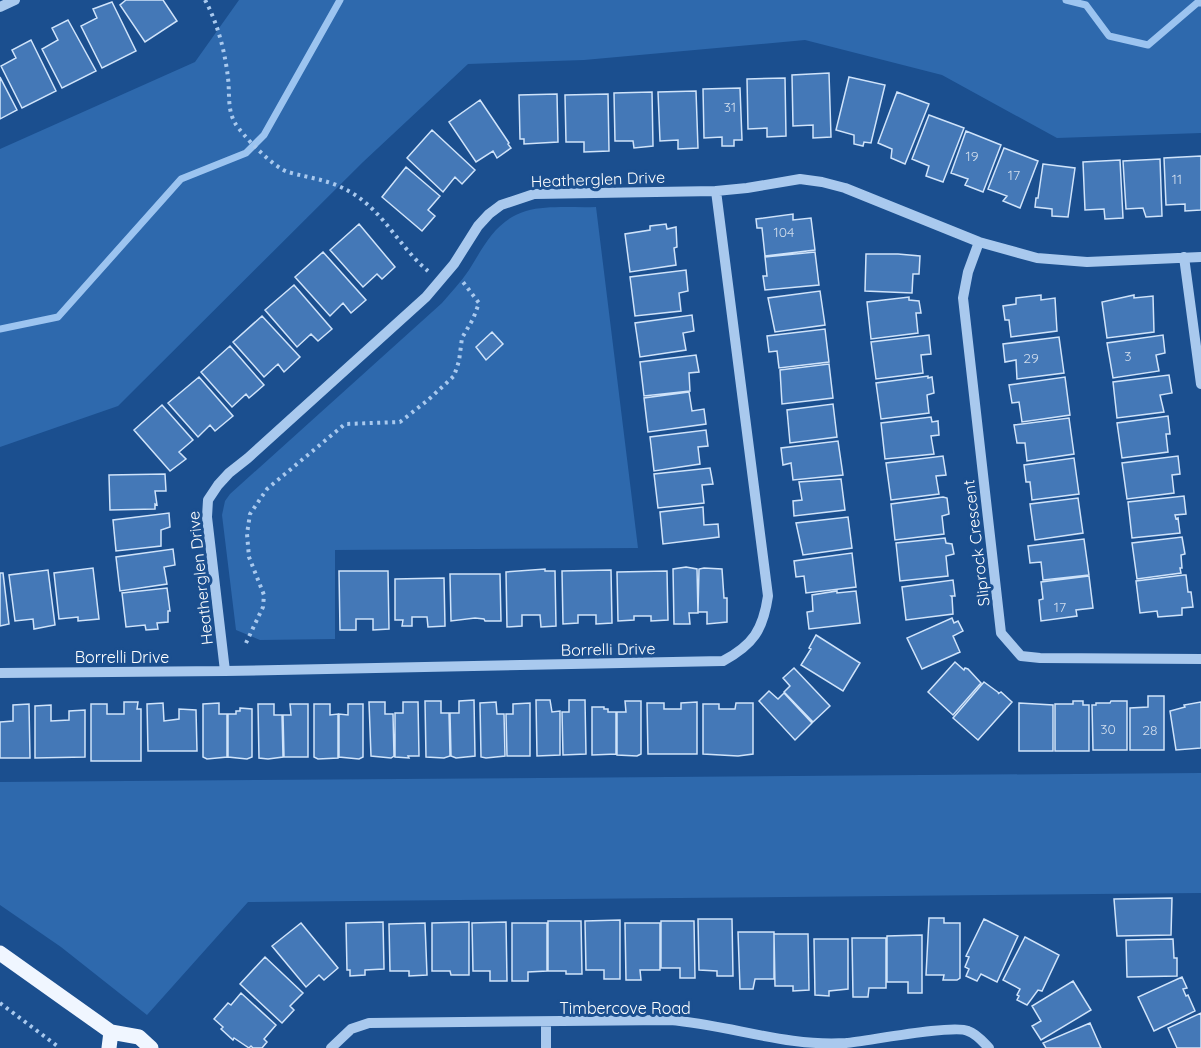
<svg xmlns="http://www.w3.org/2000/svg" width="1201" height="1048" font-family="Quicksand,sans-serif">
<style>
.green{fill:#2e69ad}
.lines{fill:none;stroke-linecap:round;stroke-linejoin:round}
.stream{stroke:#9cc4f0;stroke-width:7}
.building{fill:#4478b7;stroke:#cfe3fa;stroke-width:1.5}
.path{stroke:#a9c9ee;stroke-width:4;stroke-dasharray:3 4.5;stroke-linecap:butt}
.minor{stroke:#a9c9ee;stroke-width:10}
.major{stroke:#f0f6ff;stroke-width:15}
.labels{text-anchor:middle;stroke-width:6;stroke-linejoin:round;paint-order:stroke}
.number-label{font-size:14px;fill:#d0dded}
.street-label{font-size:16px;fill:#fff;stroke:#1b4f8f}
</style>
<rect width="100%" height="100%" fill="#1b4f8f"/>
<!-- green -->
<path class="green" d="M239,0H1201V133L1057,138L942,75L805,40L584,60L468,64L363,162L118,406L0,447V149L195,62Z
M596,207L638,548L335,550V639L260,640L236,630L222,515L225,501L230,494L442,303C451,292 461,282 469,270C484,246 496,220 526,211C548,205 574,208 596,207Z
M1201,773V893L248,902L147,1015L61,947L0,905V782Z"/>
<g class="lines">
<!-- stream -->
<path class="stream" d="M1066,0L1086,5L1109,36L1148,45L1197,3H1201
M0,329L58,317L181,179L246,153L264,135L340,0"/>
</g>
<!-- building -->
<path class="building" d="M126,0H163L177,21L145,42L120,5Z
M112,2L136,51L102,68L81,26L97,18L93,9Z
M68,20L96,71L62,88L42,49L58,40L52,28Z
M31,40L56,91L22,108L1,66L16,58L12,50Z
M829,73L831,137L813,138V125L793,126L792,75Z
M0,77L17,110L0,119Z
M849,77L885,85L871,143L864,142L863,146L854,144V135L836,130Z
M785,78L786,136L767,137V128L748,129L747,79Z
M740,88L742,140H734V146H722V137L704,138L703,89Z
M696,91L698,148L678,149V140L660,141L658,92Z
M652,92L653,146L634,148L633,141H615L614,93Z
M897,92L929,104L905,164L891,158L892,149L878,143Z
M557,94L558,142L524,144V139H520L519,95Z
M608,94L609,151L584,152V142H566L565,95Z
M480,100L509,143L508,144L511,148L497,158L493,151L476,162L449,122Z
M929,115L964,128L943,182L926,176L929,166L912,159Z
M432,130L475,170L462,184L455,177L443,192L407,158Z
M966,131L1001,145L983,192L965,185L968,179L951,173Z
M1004,148L1038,161L1020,208L1003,201L1007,196L988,189Z
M1201,156V210L1185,211V204L1166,205L1164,158Z
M1160,159L1162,216L1146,217L1143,208L1126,209L1123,161Z
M1120,160L1123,218L1105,219L1104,209L1085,210L1083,162Z
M1043,164L1075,168L1068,217L1052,216V209L1035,207L1036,198H1038Z
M406,167L440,196L428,210L435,216L422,231L382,197Z
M793,214V220L811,218L815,250L765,256L762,228H757L756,219Z
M359,224L395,267L382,279L377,274L363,287L330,250Z
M666,224L667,229L676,227L677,247L674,248L676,265L630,272L625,234L650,230V226Z
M323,252L366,300L351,313L343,303L330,316L295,277Z
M815,252L819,285L765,290L763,276H767L765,257Z
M866,254H898L920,256L919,274H913L912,293L865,291Z
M686,270L688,291L679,293L681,311L635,316L630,277Z
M294,285L332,329L318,341L311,334L297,347L265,310Z
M820,291L825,325L775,332L768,298Z
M1041,295V300L1055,298L1057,331L1011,337L1009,320H1005L1003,306L1016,304V298Z
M1134,295V298L1153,296L1154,332L1107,338L1102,302Z
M909,297V300L919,301L921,313H916L918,333L871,339L867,302Z
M692,315L694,331L683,333L686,350L640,357L635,323Z
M262,316L300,357L284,372L278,364L264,377L233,342Z
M825,329L829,362L779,368L777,351L769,352L767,336Z
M492,332L503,344L486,360L476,347Z
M929,335L931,354L921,355L923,373L876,379L871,342Z
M1163,335L1165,353L1156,355L1159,371L1113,378L1107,343Z
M1059,337L1064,373L1017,379L1016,360L1005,362L1003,344Z
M230,346L264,385L249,398L246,394L232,407L201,372Z
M696,355L699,372L689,373L690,391L644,396L640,362Z
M829,364L833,398L782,404L780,370Z
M1169,375L1172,393L1160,395L1164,412L1117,418L1113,382Z
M928,376V378L932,377L934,393L927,395L929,413L881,419L876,383Z
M199,377L233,416L215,431L210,425L198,437L168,403Z
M1065,377L1070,415L1022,422L1019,402L1012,403L1009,385Z
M689,392L692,411L704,409L706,424L648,432L644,398Z
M833,404L837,437L790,443L787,410Z
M162,405L193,440L179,452L186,459L170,471L134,430Z
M1168,416L1170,434H1166L1168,452L1122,458L1117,423Z
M931,417L932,422L938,421L939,435L931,436L934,454L885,459L881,423Z
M1069,418L1074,454L1027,461L1025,443H1017L1014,425Z
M706,430L708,446L698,447L700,464L654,471L650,437Z
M838,441L843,475L793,480L791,463L783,465L781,448Z
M943,456L946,475L936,476L939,494L891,500L886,463Z
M1178,456L1180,474L1172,475L1174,493L1127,499L1122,463Z
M1074,458L1079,494L1032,500L1030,482H1026L1024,465Z
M710,468L713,484L702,485L704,503L658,508L654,474Z
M165,474L166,491H155L157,505L155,504V509L110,510L109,475Z
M841,479L845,510L794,516L793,501L802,500L799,482Z
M1184,496L1186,514L1175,515L1176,519L1178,518L1180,533L1132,538L1128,502Z
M943,497L947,498L949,514L942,516L944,534L895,540L891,504Z
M1078,498L1083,533L1035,540L1030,504Z
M703,507L704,525L718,524L719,537L663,544L660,512Z
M169,513L170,527L161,530V546L116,551L113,520Z
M848,517L852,548L803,555L796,523Z
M1182,537L1185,554L1181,555L1182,568H1180L1181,573L1137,579L1132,543Z
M945,538L946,543L952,544L954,554L946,556L948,576L900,581L896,543Z
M1084,539L1089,575L1043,580L1041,562L1030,563L1028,546Z
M173,549L175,565L164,567L167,584L120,591L116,557Z
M852,553L856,587L806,593L804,576L796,577L794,561Z
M686,567L697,569L698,613H689L690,624H674L673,569Z
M93,568L99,619L78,621V617L59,619L54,573Z
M704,568L722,569L724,598H727V622L707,624V612H698L699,569Z
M545,569V571H555L556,626L541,627L540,615H522V626L507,627L506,572Z
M48,570L55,625L34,629L33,619L15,621L9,575Z
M611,570L612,623L596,624V615H578V623L563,624L562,571Z
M339,571H388L389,629L373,630V619H356V630H340Z
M667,571L668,620L651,621V616H634V620L618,621L617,572Z
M0,573H3L9,624L0,626Z
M450,574H500L501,621H485L484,619L475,618L451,621Z
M1184,575H1186L1188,592H1191L1193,607L1182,608V615L1158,617L1157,611L1140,613L1136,581Z
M1089,576L1093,608L1076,610L1077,616L1041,621L1039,600L1043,599L1041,582Z
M444,578L445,626L428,627L427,617H412V626H402L403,620H395V579Z
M953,580L955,596H951L952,597L953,614L906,620L902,587Z
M167,588L170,611H168V622L157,623L158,629L146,630L145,625L126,627L122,593Z
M837,591V593L856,591L860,623L809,629L807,612L813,611L812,595Z
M952,618L954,623L958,621L963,631L953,636L960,652L922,669L907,638Z
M816,635L860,663L843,691L801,665L811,649L809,648Z
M955,662L964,670L965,668L968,669L981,683L953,715L928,692Z
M794,668L830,706L813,722L784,692L790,686L783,678Z
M984,682L999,693L998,694L1001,692L1012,702L978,740L953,718Z
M769,691L778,699L784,693L812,723L795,740L759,701Z
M1148,696H1164V750H1130V708L1148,707Z
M474,700L475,756L456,758L451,756L450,713H459V701Z
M536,700H550L552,712L560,711V755L537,756Z
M569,700H585L586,754L563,755L562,712H569Z
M425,701H441V713H449L450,756L444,758L426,757Z
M625,701H641V754L637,756L617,755V712H626Z
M1073,701H1083V705H1089V751H1055V704H1073Z
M1111,701H1127V750H1093L1092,705H1096V703H1110Z
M124,702H138L137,709H141V761H91V704H107V714H124Z
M369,702H385V714H393L394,756L391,758L371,756Z
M403,702H418L419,756H408L409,758L395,757V713H403Z
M496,702L497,714H504L505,756L486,758L481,757L480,703Z
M697,702V754H648L647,703H664V709H681V703Z
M1201,702V748L1176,750L1170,711L1185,707L1184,705Z
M163,703L164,721L179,719V709L196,710L197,751H148L147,704Z
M219,703V714H227V757L207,759L203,757V704Z
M530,703V756H507L506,714H513V704Z
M736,703H753V754L738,756L703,754V704H719V709H735Z
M1019,703L1053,705V751H1019Z
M29,704L30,758H0V722L13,721V705Z
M258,704H274V715H282L283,757L268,759L259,758Z
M290,704H308V757H284L283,715H291Z
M314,704H330V715L338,714V758L318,759L314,757Z
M348,704H363V757L359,759L339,757V714L348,715Z
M51,705V721L69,720V711L85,710V757L35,758V706Z
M592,707H604V709H608V712H616V754L592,755Z
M240,708L252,709V757L247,759L228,757V714H236V711H240Z
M1172,898L1171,935L1117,936L1114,899Z
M929,918H944V923H960V978L957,980H943L944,975H926Z
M698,919H732L733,976H717V971L699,970Z
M984,919L1018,936L997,982L981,974L977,981L966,976L969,969L965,967L969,957L966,956Z
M620,920V979H604V970H586L585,921Z
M548,921H581L582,974H566V971H548Z
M661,921H694L695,978H680V968H661Z
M383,922L384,969L365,970V975L350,976V970H347L346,923Z
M469,922V975H451L450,971H432V923Z
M506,922L507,981H490V971H473L472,923Z
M301,923L338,968L324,980L319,975L306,987L272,946Z
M425,923L427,975L409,976V971H390L389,924Z
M512,923H547V971L528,972V981H512Z
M625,923H660V970H640L641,980H626Z
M738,932H774V979H755L753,989H740Z
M774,934H808L809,990L793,991V986H775Z
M922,935V993H908V982H887V936Z
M1025,937L1059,955L1042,991L1038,990L1027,1005L1017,1000L1019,996L1017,995L1020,989L1003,980Z
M852,938H886V988H869L868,997H853Z
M814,939H848V989L829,991V996L815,995Z
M1173,939L1174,958H1177V976L1127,977L1126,940Z
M265,957L303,993L290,1006L294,1010L282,1023L240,984Z
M1182,977L1187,988L1183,989L1186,996L1188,995L1195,1011L1154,1031L1138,997Z
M1073,981L1091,1010L1041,1040L1032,1026L1041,1021L1032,1006Z
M241,993L276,1025L264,1039L267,1042L262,1048H253L251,1046L249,1048L234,1038L233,1040L221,1029L223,1027L214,1019L228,1003L231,1005Z
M1201,1013V1048H1177L1168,1028Z
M1090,1023L1101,1048H1046L1043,1043Z"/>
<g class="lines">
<!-- path -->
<path class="path" d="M205,0C218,24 225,52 228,78C230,94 227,109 235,123C242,135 274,168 288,172C312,179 329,179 352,193C384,212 400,248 428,271
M246,643L263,607L264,595L249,557L247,534L250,514L267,489L345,424L400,422L428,400L454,376L459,361L462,338L473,319L479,303L463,282
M0,1003L60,1048"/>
<!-- minor -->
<path class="minor" d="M0,7L15,0
M979,242L968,272L963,298L1001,633L1021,656L1040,658L1201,659
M1184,257L1201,384
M225,671L207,517L208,500L218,485L229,473L248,458L426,297L454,264L478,226L489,214L501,205L534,194L716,191L747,188L800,179L822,182L845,188L979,242L1037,258L1087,262L1201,257
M0,673L225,671L723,661C753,645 763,630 768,596L716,191
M546,1022V1048
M331,1048L351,1029L369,1023L670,1020C730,1025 786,1047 846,1043C868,1041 954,1024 968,1031C977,1034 983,1042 989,1048"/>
<!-- major -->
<path class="major" d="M0,953L111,1032L139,1037L151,1048
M109,1048L111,1032"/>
</g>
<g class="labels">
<!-- number labels -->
<g class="number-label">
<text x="730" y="112">31</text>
<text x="972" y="161">19</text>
<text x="1014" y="180">17</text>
<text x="1177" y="184">11</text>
<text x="784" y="237">104</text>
<text x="1128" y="361">3</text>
<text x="1031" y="363">29</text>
<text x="1060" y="612">17</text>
<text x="1108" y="734">30</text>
<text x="1150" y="735">28</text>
</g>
<!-- street labels -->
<g class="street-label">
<text transform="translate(598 179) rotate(-2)" y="6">Heatherglen Drive</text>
<text transform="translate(976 543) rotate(-97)" y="6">Sliprock Crescent</text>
<text transform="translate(200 578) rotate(-96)" y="6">Heatherglen Drive</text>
<text transform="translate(608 649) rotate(-1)" y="6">Borrelli Drive</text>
<text x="122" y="663">Borrelli Drive</text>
<text x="625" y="1014">Timbercove Road</text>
</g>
</g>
</svg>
